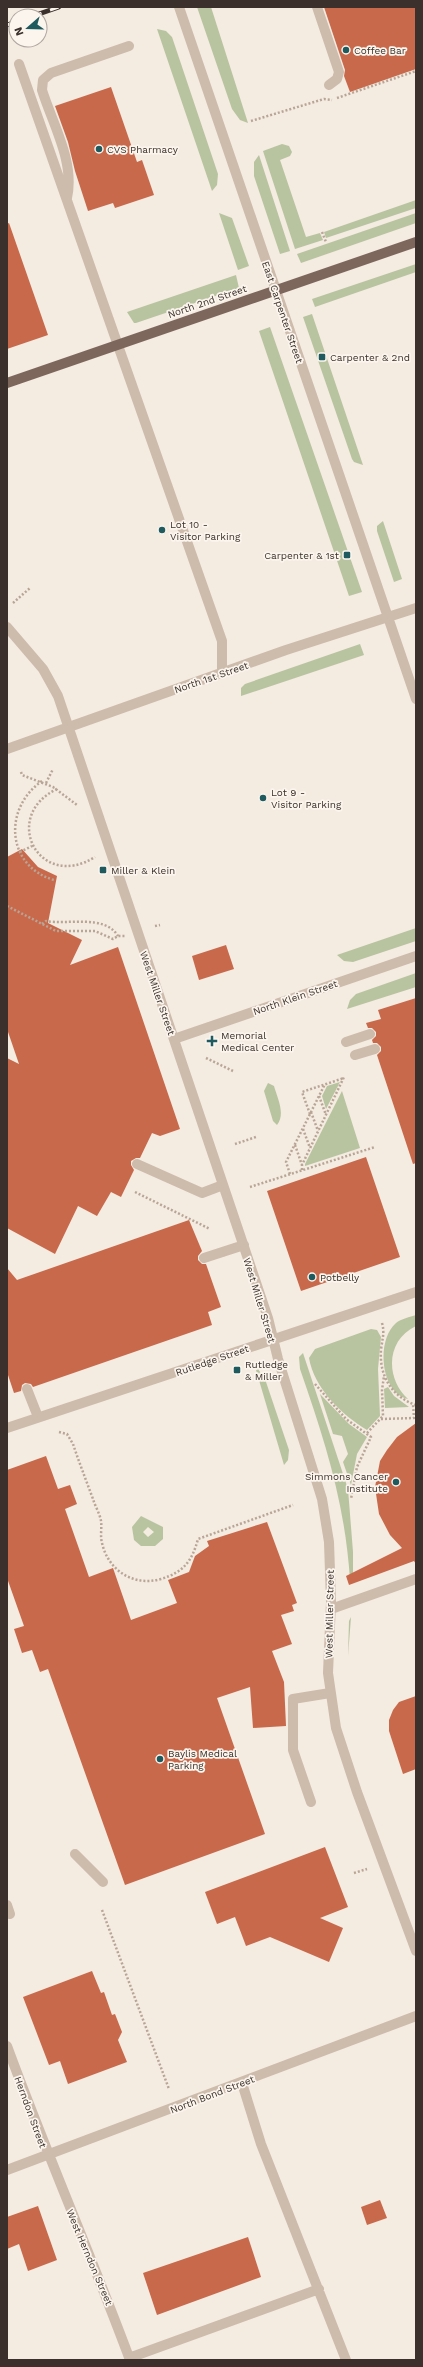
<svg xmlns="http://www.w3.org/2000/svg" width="423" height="2367" font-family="'Work Sans',sans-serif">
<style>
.green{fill:#b8c4a0;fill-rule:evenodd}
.building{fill:#c8694b}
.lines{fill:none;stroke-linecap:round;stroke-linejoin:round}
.path{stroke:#b9a596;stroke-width:2.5;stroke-dasharray:2 2;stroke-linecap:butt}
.minor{stroke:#cdbbac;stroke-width:10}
.major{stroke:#7d675c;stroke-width:10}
.rail-casing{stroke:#3b302b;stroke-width:4.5}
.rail{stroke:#fbf5ee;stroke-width:3;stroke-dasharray:9;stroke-linecap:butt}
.poi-dot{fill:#1f5a5e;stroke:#fbf5ee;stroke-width:1.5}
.labels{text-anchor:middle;stroke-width:3.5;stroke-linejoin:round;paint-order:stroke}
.poi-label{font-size:10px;fill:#3b302b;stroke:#fbf5ee;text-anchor:start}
.street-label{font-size:10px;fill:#3b302b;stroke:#fbf5ee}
</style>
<rect width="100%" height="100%" fill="#f4ebe1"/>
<!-- green -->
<path class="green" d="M197,7H211L248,123L240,120L232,109Z
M157,29L166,31L172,37L218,174L217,185L212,191Z
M282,144L289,146L292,152L290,156L280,160L306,237L320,233L323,240L295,249L263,151Z
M259,155L290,251L280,254L254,176V162Z
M416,200V208L326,238L324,232Z
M219,213L232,218L249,266L238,270Z
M416,213V223L301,263L297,254Z
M416,264V272L315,307L312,299Z
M236,275L239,288L136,323H134L127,312Z
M312,314L363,465L354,462L352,459L303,317Z
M270,327L362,592L349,596L259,331Z
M383,521L402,579L394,582L377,531V526Z
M360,644L364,655L241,696V688L245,684Z
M416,928V941L353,962L344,961L337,955Z
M416,973V987L347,1009L350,1000L356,994Z
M340,1082L326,1109L322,1096L327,1086Z
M268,1083L274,1086C277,1097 286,1114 277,1125L273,1121L264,1091Z
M342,1091L360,1148L305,1166V1164Z
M416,1315V1326C386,1340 385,1378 408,1399C380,1393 376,1340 396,1323C401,1319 410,1317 416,1315Z
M371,1329L377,1330L381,1337L378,1369L380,1416L367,1430C342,1415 314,1388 309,1358L315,1349Z
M303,1353L348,1489L353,1552V1583L350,1580C345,1503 325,1441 300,1369L299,1357Z
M258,1369L265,1379L289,1450L288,1460L284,1465L256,1370Z
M388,1387L394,1396L409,1407L385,1408L384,1389Z
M320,1394L349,1424L367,1437L357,1454L351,1485L343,1462L348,1454L342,1436L333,1434Z
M141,1516L163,1527V1539L155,1546H141L134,1540L132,1527ZM148,1527L154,1532L148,1537L143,1532Z
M351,1617L348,1656L349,1621Z"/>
<!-- building -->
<path class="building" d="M324,7H416V69L350,92L344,76L345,70Z
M111,87L137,162L142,160L154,195L115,208L113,203L88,211L75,171L68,142L55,106Z
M9,223L48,335L7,349V224Z
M22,849L38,867L57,876L48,923L82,940L70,965L118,947L180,1129L160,1136L152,1133L140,1158H136L131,1161V1165L134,1170L121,1197L111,1192L97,1216L78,1206L55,1254L7,1228V1058L19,1064L7,1029V857Z
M226,945L234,969L199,980L192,956Z
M416,998V1163L413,1164L377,1055L381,1051V1047L377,1043H373L372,1040L376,1036V1032L372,1028H368L366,1023L381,1019L378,1010Z
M366,1157L400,1257L301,1291L267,1191Z
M189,1220L202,1251L198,1256V1260L202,1264H206L221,1307L208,1312L212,1325L33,1387L31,1384L25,1383L22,1385L21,1391L14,1393L7,1372V1268L17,1280Z
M416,1423V1564L414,1561L349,1585L346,1576L402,1548L390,1535L379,1514L375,1487L380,1461L387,1450L397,1437Z
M46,1456L58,1489L70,1485L77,1504L65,1509L89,1577L113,1568L131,1620L177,1603L168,1580L189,1572L195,1556L209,1546L207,1541L267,1522L297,1603L292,1605L294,1611L281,1615L292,1644L272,1651L284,1682L286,1726L253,1728L250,1687L217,1698L265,1834L125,1885L48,1669L40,1672L32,1650L22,1653L14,1629L24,1626L7,1578V1470Z
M416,1696V1769L403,1774L389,1731V1720L393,1710L399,1702Z
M325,1847L348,1907L320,1918L343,1928L329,1962L270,1937L246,1946L235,1917L217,1924L205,1892Z
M92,1971L101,1993L104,1992L112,2015L115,2014L122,2032L118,2040L127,2062L68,2084L60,2061L49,2065L23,1997Z
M380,2200L387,2218L367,2225L361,2207Z
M38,2206L57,2260L28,2271L19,2244L7,2249V2217Z
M248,2237L261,2277L157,2315L143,2273Z"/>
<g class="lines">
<!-- path -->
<path class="path" d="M337,98L416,71
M251,121L324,99L332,100
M322,232L326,242
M13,603L30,588
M21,772L22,775L53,787L77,805
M42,781C3,808 6,866 54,880
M46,783L53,769
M57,789C0,816 39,892 95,857
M20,852L32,846
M7,906L56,931H95L113,939L118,936H126
M42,924L46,921C67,925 105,914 118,936
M155,926L160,925
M206,1058L233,1071
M319,1096L326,1115
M311,1112L318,1131
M310,1114L302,1092L344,1078
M303,1129L310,1148
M235,1144L256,1137
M295,1145L302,1165
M302,1170V1165L344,1077
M290,1174L286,1162L325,1084
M250,1187L375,1147
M135,1192L210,1229
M382,1323C385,1333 382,1340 381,1350C379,1376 392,1397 416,1405
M315,1384L346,1419L371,1437L357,1467L351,1499
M381,1419L414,1418L413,1404
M59,1432L67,1434L73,1444C79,1462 86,1480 93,1499C95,1506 100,1514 101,1521C102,1528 100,1536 102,1543C108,1570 133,1587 161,1579C184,1572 192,1561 198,1539L293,1505
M367,1433L383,1416L382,1390L384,1376
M354,1873L367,1869
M102,1910L169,2089"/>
<!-- minor -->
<path class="minor" d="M179,7L416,699
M317,7L339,72L337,79L329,85
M19,64L222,641V674
M67,198C75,162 53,125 42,90L43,80L51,73L129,46
M7,627L43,669L58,696L268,1318L278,1359L322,1499L329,1542L331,1602L328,1673L336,1728L357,1792L416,1951
M7,749L286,650L416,608
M174,1039L416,956
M346,1042L370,1034
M355,1055L375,1049
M137,1164L202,1193L223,1185
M204,1258L244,1245
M27,1389L38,1417
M7,1428L416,1292
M331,1609L416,1579
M311,1802L293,1750V1699L330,1693
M75,1854L103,1882
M7,1905L10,1914
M7,2046C46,2152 91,2255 130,2360
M242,2083L261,2144L346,2360
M7,2170L416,2016
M129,2358L319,2289"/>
<!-- major -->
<path class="major" d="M7,383L416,242"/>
<!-- rail casing -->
<g class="rail-casing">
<path id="rail" d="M33,16L59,7
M7,25L16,22"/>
</g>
<!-- rail -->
<use href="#rail" class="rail"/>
</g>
<!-- markers -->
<g class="poi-dot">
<circle cx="346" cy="50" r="4"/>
<circle cx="99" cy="149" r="4"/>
<rect x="318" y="353" width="8" height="8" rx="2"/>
<circle cx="162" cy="530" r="4"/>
<rect x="343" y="551" width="8" height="8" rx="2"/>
<circle cx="263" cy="798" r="4"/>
<rect x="99" y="866" width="8" height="8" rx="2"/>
<path d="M210 1035h4v4h4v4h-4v4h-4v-4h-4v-4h4z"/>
<circle cx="312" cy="1277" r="4"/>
<rect x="233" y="1366" width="8" height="8" rx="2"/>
<circle cx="396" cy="1482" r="4"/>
<circle cx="160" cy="1759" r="4"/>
</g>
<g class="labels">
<!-- poi labels -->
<g class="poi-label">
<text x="354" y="54">Coffee Bar</text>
<text x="107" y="153">CVS Pharmacy</text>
<text x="330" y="361">Carpenter &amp; 2nd</text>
<text x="170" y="528">Lot 10 -<tspan x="170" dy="12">Visitor Parking</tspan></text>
<text x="339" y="559" text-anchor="end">Carpenter &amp; 1st</text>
<text x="271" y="796">Lot 9 -<tspan x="271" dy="12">Visitor Parking</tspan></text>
<text x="111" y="874">Miller &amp; Klein</text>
<text x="221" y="1039">Memorial<tspan x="221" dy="12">Medical Center</tspan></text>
<text x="320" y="1281">Potbelly</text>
<text x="245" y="1368">Rutledge<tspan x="245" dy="12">&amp; Miller</tspan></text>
<text x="388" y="1480" text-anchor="end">Simmons Cancer<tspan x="388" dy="12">Institute</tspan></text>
<text x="168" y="1757">Baylis Medical<tspan x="168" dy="12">Parking</tspan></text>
</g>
<!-- street labels -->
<g class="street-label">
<text transform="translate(207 301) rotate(-19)" y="4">North 2nd Street</text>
<text transform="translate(283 312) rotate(71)" y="4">East Carpenter Street</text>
<text transform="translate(211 677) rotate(-19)" y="4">North 1st Street</text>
<text transform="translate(158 993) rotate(71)" y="4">West Miller Street</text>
<text transform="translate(295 997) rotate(-19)" y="4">North Klein Street</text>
<text transform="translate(260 1300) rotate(73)" y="4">West Miller Street</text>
<text transform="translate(212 1360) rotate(-19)" y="4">Rutledge Street</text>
<text transform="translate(329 1614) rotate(-89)" y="4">West Miller Street</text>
<text transform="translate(212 2094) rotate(-21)" y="4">North Bond Street</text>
<text transform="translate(31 2112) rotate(70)" y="4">Herndon Street</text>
<text transform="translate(90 2257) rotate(67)" y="4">West Herndon Street</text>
</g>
</g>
<!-- border -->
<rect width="423" height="2367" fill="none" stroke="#3b302b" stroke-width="16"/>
<!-- north arrow -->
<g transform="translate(28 28) rotate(250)"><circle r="19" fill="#fbf5ee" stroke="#aea6a0"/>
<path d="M0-3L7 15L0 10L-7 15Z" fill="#1f5a5e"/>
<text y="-6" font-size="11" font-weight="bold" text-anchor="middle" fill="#3b302b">N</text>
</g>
</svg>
